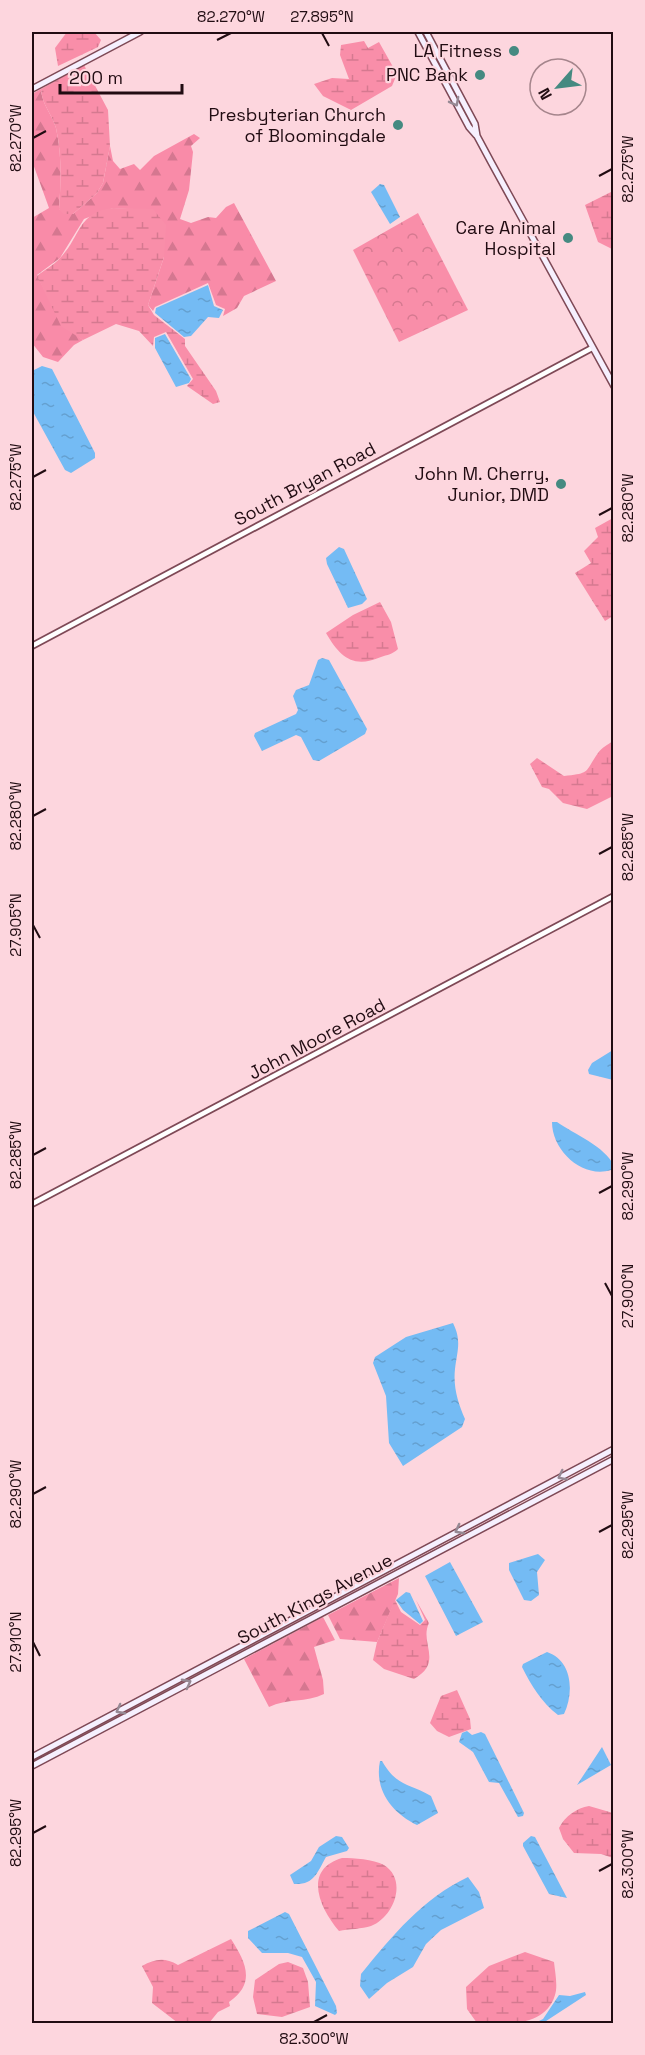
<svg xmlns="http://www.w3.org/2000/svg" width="645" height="2055" font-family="'Space Grotesk',sans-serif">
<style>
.forest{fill:url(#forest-firs)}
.wetland{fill:url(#wetland-marsh)}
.park{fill:url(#park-crowns)}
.water{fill:url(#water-ripples)}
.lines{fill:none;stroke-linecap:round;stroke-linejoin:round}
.tertiary-casing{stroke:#7e4956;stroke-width:8}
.secondary-casing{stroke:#7e4956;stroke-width:8}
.tertiary{stroke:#fff;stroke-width:4.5}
.secondary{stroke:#f6f0fe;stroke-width:5}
.oneway{stroke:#968994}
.ticks{fill:none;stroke:#210c12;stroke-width:2}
.poi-dot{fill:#458a81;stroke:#fdd6de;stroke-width:2}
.labels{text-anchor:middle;stroke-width:4.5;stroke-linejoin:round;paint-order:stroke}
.poi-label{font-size:18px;fill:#210c12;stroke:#fdd6de;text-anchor:end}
.street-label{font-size:18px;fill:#210c12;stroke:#fdd6de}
.neatline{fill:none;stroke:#210c12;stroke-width:2}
.ticks-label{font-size:15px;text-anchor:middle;fill:#210c12}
</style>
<defs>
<pattern id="forest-firs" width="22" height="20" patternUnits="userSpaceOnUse" patternTransform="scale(1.5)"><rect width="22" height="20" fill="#f98ba8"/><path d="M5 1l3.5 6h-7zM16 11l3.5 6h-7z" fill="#d57790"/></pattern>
<pattern id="wetland-marsh" width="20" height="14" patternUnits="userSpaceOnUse" patternTransform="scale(1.5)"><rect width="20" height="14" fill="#f98ea9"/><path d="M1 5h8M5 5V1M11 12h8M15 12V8" fill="none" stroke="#d57990"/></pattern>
<pattern id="park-crowns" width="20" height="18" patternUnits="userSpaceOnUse" patternTransform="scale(1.5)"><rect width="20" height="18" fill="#f98ea9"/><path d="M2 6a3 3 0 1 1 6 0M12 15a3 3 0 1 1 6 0" fill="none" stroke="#d57990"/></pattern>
<pattern id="water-ripples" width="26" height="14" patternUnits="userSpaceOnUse" patternTransform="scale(1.5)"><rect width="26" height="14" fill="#74bbf4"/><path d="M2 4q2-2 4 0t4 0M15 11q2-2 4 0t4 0" fill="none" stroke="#64a0d0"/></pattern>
</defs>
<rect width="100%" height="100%" fill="#fdd6de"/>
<!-- forest -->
<path class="forest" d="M41,89C42,105 52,114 56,128C62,155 61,182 59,209L73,214L97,193L103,183L110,146L113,161L120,169L134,164L140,170L154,156L194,134L200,138L191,146L193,152L189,190L180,219L191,223L208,217L216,218L226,207L234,203L276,281L244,296L237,308L223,316L225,309L216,305L208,283L155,307L153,311L148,305L164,257L128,209L113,208L84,219L60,258L37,275C48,298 63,325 83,340L74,345L58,362L43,357L32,343V218L49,208L32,161V94Z
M399,1578L398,1594L377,1642L340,1639L328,1615Z
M323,1617L335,1640L314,1647L323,1680L324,1694C306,1703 287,1698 269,1707L244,1659Z"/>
<!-- wetland -->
<path class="wetland" d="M67,32H94L101,40L98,47L58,66L55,48Z
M364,41L368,48L379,42L397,74L392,86L351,110L323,96L314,84L332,78L349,79L340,55L341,45Z
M84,65L108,110L110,146L103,183L97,193L73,214H64L59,209C61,182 62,155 56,128C52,114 42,105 41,89Z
M613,191L614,248L612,249L598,242L585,205Z
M113,208L153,209L166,225L164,257L148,305L154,315L185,339V346L216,391L220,402L213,404L187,386L193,379L166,332L154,337L153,346L139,331L116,324L83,340L61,326L37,276C44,270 54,265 60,258C81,237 77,212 113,208Z
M613,518V616L605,621L575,573L591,563L584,551L598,537L595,528Z
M380,602L391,622L398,649C393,654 387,655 381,657C353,669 340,657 326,633L353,615Z
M613,741V796L587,809L563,803L549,789L542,787L530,764L537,758L564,776C591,773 584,773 598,753C601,748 609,744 613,741Z
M396,1597L395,1600L401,1612L420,1625L425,1620L416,1600L429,1623C419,1643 444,1662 414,1679L384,1669L373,1660L377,1642Z
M457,1690L470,1719L471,1729L449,1737L437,1731L430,1723L441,1696Z
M589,1806L613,1813V1858L601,1854L574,1853L563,1839L559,1828C565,1816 577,1808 589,1806Z
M342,1858C354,1858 373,1859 384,1865C408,1880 394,1917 371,1926C362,1929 349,1929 339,1931C320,1909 302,1870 342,1858Z
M231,1939C245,1961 257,1983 229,2002L230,2006L218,2012L209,2023H178L152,2003L153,1987L142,1966C155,1959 164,1957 178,1965Z
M525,1952L554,1962C555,1972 558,1986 555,1995C545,2028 504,2024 477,2023L467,2009L466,1987L489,1966Z
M288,1962L303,1968L308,1982L310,2007L282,2017L257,2014L253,1997L255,1980L279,1964Z"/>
<!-- park -->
<path class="park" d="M418,213L468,310L399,342L353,250Z"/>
<!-- water -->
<path class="water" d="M380,184L384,185L400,217L390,224L371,192Z
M208,285L214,306L223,310L219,318L208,317L191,336L184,337L155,313L156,308Z
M165,334L191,379L189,383L176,387L155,348V338Z
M42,366L52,369L95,453V458L71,473L65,470L32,410V371Z
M339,547L344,549L367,599L362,604L348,608L327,564L326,558Z
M322,658L329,660L367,729L365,734L319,761L313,760L301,737L296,735L262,751L254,736L255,733L296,714L298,710L293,696L296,690L309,685L318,660Z
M613,1050V1080L589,1074L588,1070L592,1063Z
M552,1122H557C574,1134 605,1146 614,1166L611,1170C583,1179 552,1151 552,1122Z
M453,1323C462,1341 457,1351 455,1369C453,1387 458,1403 465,1419L462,1427L403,1466L389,1443L386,1396L373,1363L375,1357L406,1337Z
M538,1554L545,1560L537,1572L539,1595L531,1601L524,1600L509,1570V1563Z
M450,1562L483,1622L456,1636L425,1576Z
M406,1592L410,1593L423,1621L420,1624L403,1610L396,1600Z
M547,1652C573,1661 574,1693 564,1714L558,1715C542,1703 531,1685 522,1667L523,1664Z
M467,1731L472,1735L481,1732L485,1734L524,1813L523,1816L518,1817L499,1783L489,1782L473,1752L459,1742L462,1733Z
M602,1747L611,1765L577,1785Z
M382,1761C397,1787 409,1783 431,1796L438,1813L417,1825C392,1813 374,1790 380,1761Z
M336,1836L342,1837L349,1848L347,1851L326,1857C317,1873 314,1885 294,1884L290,1875L311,1861L319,1847Z
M531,1836L535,1837L567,1898L549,1894L523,1846V1843Z
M468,1877L479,1892L484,1908L441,1930L426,1944L413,1967L387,1983L369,1999L360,1986L361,1974C392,1936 423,1898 468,1877Z
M285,1912L289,1914L336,2006L337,2013L335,2015L315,2006L316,1982L302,1957L288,1953H262L248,1938V1931Z
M585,1992L586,1995L543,2023H535L543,2019L559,1995L570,1996Z"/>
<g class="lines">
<!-- tertiary casing -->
<g class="tertiary-casing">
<path id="tertiary" d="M32,646L592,348
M32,1204L614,896"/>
</g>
<!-- secondary casing -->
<g class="secondary-casing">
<path id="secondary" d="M418,32L469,127L476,135
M426,32L475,124L477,136L491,162L614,386
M32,89L140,32
M32,1757L614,1449
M32,1766L614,1459"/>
</g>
<!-- tertiary -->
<use href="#tertiary" class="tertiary"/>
<!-- secondary -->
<use href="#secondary" class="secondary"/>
</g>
<!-- one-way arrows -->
<defs><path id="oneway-chevron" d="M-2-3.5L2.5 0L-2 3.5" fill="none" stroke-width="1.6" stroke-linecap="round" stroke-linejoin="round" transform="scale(1.5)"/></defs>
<g class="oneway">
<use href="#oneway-chevron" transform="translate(455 102) rotate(62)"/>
<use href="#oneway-chevron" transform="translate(562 1476) rotate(153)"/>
<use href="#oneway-chevron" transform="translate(459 1530) rotate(152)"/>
<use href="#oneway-chevron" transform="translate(187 1683) rotate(-28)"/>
<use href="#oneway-chevron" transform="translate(120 1710) rotate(152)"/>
</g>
<!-- ticks -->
<path class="ticks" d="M322,33L329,46M217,40L231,33M33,138L46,131M599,176L612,169M33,477L46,470M599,515L612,508M33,816L46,809M599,854L612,847M33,925L40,938M33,1155L46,1148M599,1193L612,1186M605,1283L612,1296M33,1494L46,1487M599,1532L612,1525M33,1642L40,1656M33,1833L46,1826M599,1871L612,1864M314,2022L327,2015"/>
<!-- markers -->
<g class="poi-dot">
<circle cx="514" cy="51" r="6"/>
<circle cx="480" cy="75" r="6"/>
<circle cx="398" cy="125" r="6"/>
<circle cx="568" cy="238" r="6"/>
<circle cx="561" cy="484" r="6"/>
</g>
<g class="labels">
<!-- poi labels -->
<g class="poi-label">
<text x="502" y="57">LA Fitness</text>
<text x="468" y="81">PNC Bank</text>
<text x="386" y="121">Presbyterian Church<tspan x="386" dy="21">of Bloomingdale</tspan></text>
<text x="556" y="234">Care Animal<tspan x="556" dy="21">Hospital</tspan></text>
<text x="549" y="480">John M. Cherry,<tspan x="549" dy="21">Junior, DMD</tspan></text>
</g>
<!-- street labels -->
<g class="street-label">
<text transform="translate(305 484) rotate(-28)" y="6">South Bryan Road</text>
<text transform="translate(317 1039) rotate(-28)" y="6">John Moore Road</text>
<text transform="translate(315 1599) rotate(-28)" y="6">South Kings Avenue</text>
</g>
</g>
<!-- border -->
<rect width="645" height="2055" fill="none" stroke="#fdd6de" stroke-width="66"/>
<!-- north arrow -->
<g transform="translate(558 87) rotate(242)"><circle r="28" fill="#fdd6de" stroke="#a5858c" stroke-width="1.5"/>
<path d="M0-4.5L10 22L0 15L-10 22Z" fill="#458a81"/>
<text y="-9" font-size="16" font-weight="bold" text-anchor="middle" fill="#210c12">N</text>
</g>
<!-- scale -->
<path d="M60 84v9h122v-9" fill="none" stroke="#210c12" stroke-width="3"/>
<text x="69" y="84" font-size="18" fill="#210c12" stroke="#fdd6de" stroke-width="4.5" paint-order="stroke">200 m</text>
<rect x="33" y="33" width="579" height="1989" class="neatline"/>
<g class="ticks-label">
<text x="231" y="22">82.270°W</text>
<text x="322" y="22">27.895°N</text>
<text transform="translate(16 138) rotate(-90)" y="5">82.270°W</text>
<text transform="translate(628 169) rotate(-90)" y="5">82.275°W</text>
<text transform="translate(16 477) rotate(-90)" y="5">82.275°W</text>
<text transform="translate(628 508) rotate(-90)" y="5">82.280°W</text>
<text transform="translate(16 816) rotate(-90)" y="5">82.280°W</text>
<text transform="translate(628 847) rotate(-90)" y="5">82.285°W</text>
<text transform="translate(16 925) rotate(-90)" y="5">27.905°N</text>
<text transform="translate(16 1155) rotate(-90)" y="5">82.285°W</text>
<text transform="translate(628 1186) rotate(-90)" y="5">82.290°W</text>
<text transform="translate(628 1296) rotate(-90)" y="5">27.900°N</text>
<text transform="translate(16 1494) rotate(-90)" y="5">82.290°W</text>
<text transform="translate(628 1525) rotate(-90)" y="5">82.295°W</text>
<text transform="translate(16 1642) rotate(-90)" y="5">27.910°N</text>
<text transform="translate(16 1833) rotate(-90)" y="5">82.295°W</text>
<text transform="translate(628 1864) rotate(-90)" y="5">82.300°W</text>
<text x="314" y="2044">82.300°W</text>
</g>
</svg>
